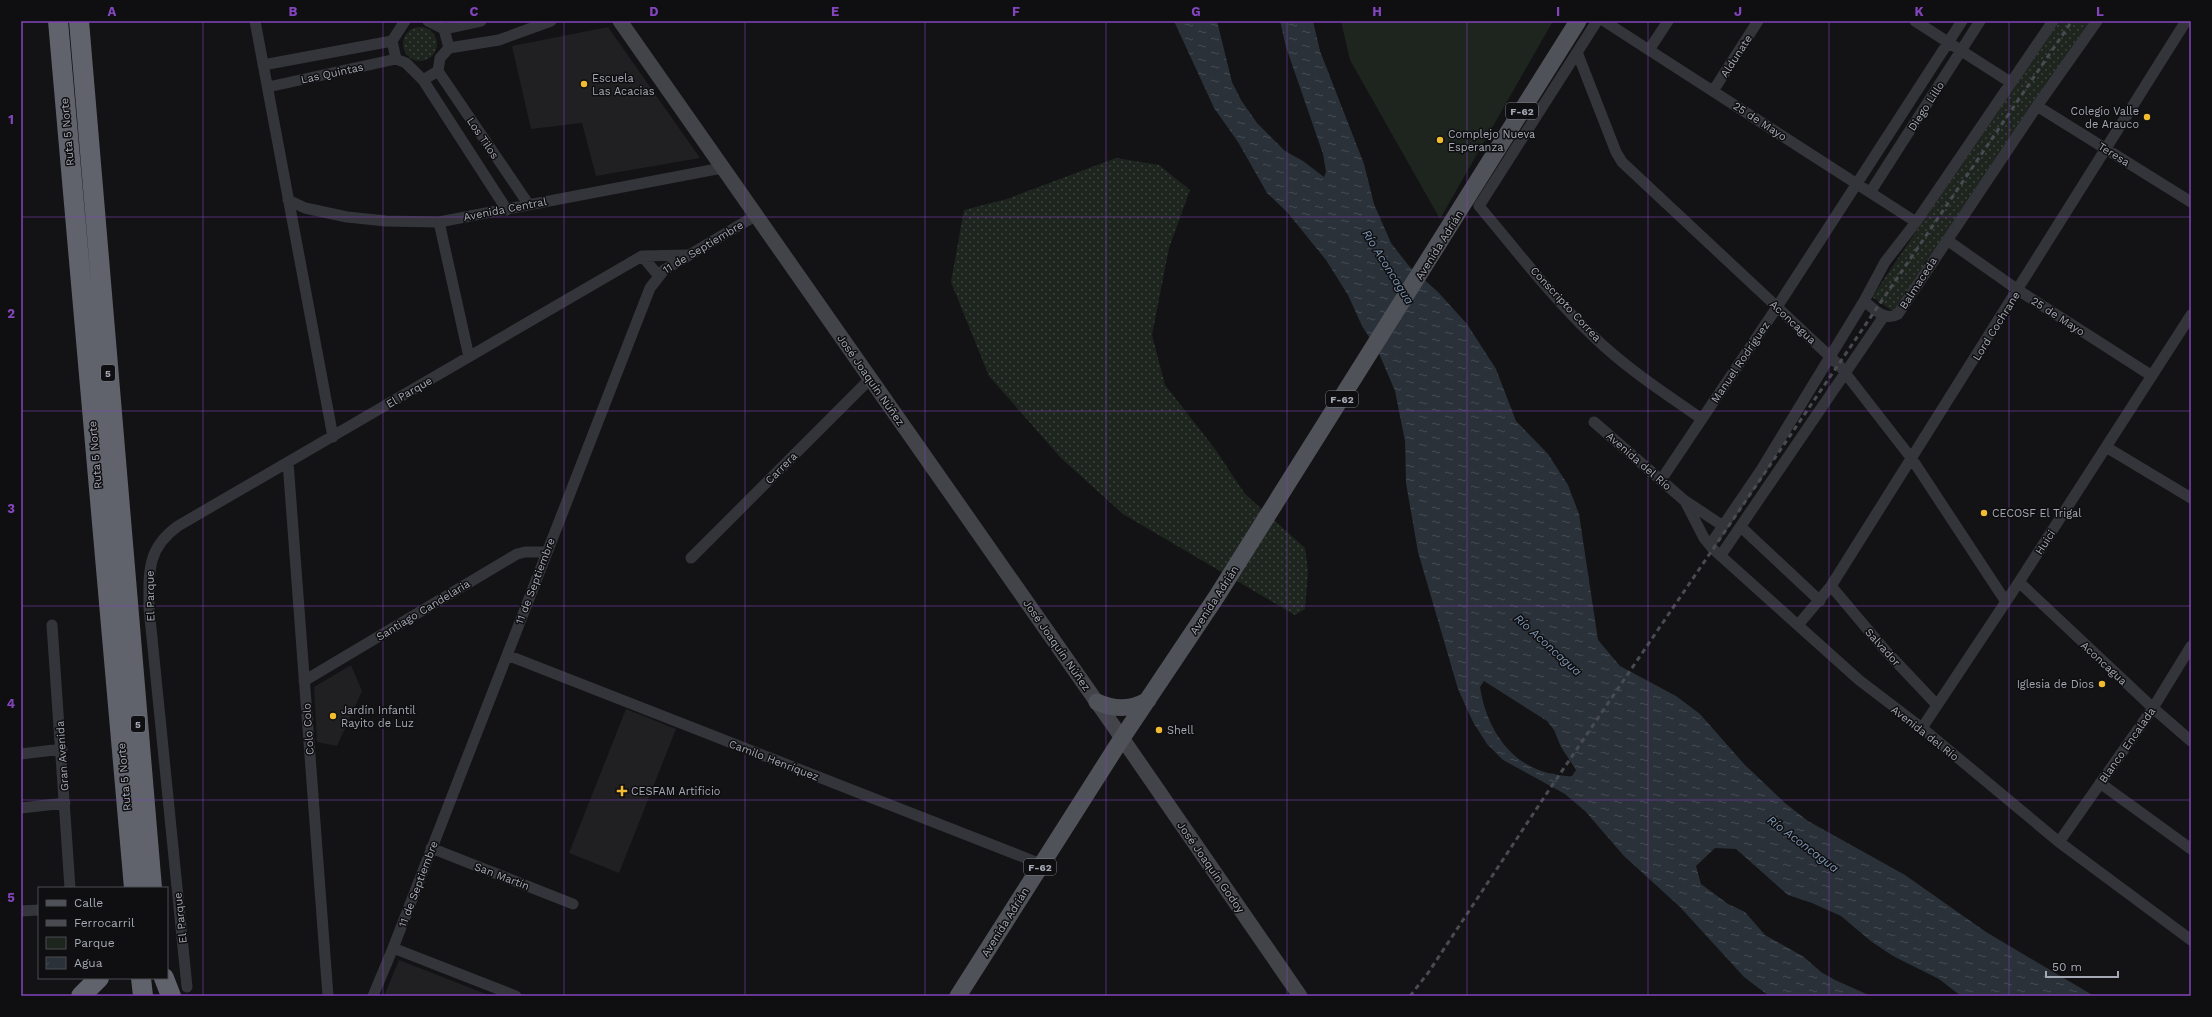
<svg xmlns="http://www.w3.org/2000/svg" width="2212" height="1017" font-family="'Work Sans',sans-serif">
<style>
.built{fill:#201f22}
.grass{fill:url(#grass-dots)}
.park{fill:#1e251f}
.water{fill:url(#water-ripples);fill-rule:evenodd}
.lines{fill:none;stroke-linecap:round;stroke-linejoin:round}
.street{stroke:#34353a;stroke-width:11}
.secondary{stroke:#42444a;stroke-width:15}
.primary{stroke:#505259;stroke-width:17}
.highway{stroke:#60636b;stroke-width:20}
.rail{stroke:#494b51;stroke-width:3;stroke-dasharray:5 4;stroke-linecap:butt}
.grid{fill:none;stroke:#8345bd;stroke-width:1;stroke-opacity:0.55}
.poi-dot{fill:#f1bc30;stroke:#0f0e10;stroke-width:1.5}
.labels{text-anchor:middle;stroke-width:3;stroke-linejoin:round;paint-order:stroke}
.shield{fill:#0f0e10;stroke:#787a84;stroke-width:1}
.shield-label{font-size:10px;font-weight:bold;fill:#a5a9b5}
.street-label{font-size:11px;fill:#a5a9b5;stroke:#0f0e10}
.poi-label{font-size:11px;fill:#a5a9b5;stroke:#0f0e10;text-anchor:start}
.water-label{font-size:12px;font-style:italic;fill:#7c95b1;stroke:#0f0e10}
.neatline{fill:none;stroke:#8345bd;stroke-width:1.5}
.grid-label{font-size:13px;text-anchor:middle;font-weight:bold;fill:#8345bd}
</style>
<defs>
<pattern id="grass-dots" width="8" height="8" patternUnits="userSpaceOnUse"><rect width="8" height="8" fill="#1e251f"/><path d="M2 2h.1M6 6h.1" fill="none" stroke="#3c423d" stroke-width="1.8" stroke-linecap="round"/></pattern>
<pattern id="water-ripples" width="26" height="14" patternUnits="userSpaceOnUse"><rect width="26" height="14" fill="#2a3139"/><path d="M2 4q2-2 4 0t4 0M15 11q2-2 4 0t4 0" fill="none" stroke="#464c53"/></pattern>
</defs>
<rect width="100%" height="100%" fill="#131315"/>
<!-- built -->
<path class="built" d="M608,27L700,158L596,176L582,123L531,129L512,46Z
M351,665L362,691L337,746L317,742L314,687Z
M626,709L676,729L619,873L569,853Z
M399,960L491,996H384Z"/>
<!-- grass -->
<path class="grass" d="M2058,21H2091L1894,312L1872,297Z
M403 44a17 17 0 1 1 34 0a17 17 0 1 1-34 0Z
M1116,158L1159,165L1190,190L1169,248L1152,335L1165,385L1215,449L1245,494L1305,548L1308,571L1305,609L1295,615L1123,514L1061,458L989,376L951,282L964,210L1007,199Z"/>
<!-- park -->
<path class="park" d="M1341,21H1553L1440,219L1350,60Z"/>
<!-- water -->
<path class="water" d="M1174,21H1217L1232,82L1241,100L1257,123L1285,151L1303,161L1324,177L1326,172L1323,154L1286,47L1280,21H1313L1320,51L1364,164L1374,204L1391,243L1409,266L1438,292L1467,324L1496,369L1516,421L1548,454L1568,485L1579,514L1598,640L1620,666L1676,696L1700,714L1744,764L1785,803L1808,821L1905,875L1986,932L2094,996H1961L1939,979L1893,956L1872,942L1841,916L1812,903L1788,895L1736,849L1715,848L1696,866L1701,884L1728,904L1745,912L1765,935L1804,957L1821,972L1835,980L1871,996H1769L1744,977L1680,907L1624,856L1585,811L1565,794L1503,760L1487,744L1473,722L1458,689L1418,552L1406,483L1405,441L1395,391L1378,351L1362,326L1348,295L1326,260L1287,212L1267,193L1238,142L1214,108ZM1484,681L1547,721L1554,730L1561,747L1576,770L1572,776C1564,777 1556,774 1548,773C1508,763 1486,726 1480,687Z"/>
<g class="lines">
<!-- street -->
<path class="street" d="M255,21L333,437
M405,21L392,41L396,59L406,63L423,80L507,210
M1597,21L1479,206C1516,250 1552,297 1593,336C1626,368 1664,393 1702,419
M1604,21L1916,222
M1915,21L2010,82
M444,29L481,21
M449,48L499,40L551,21
M1649,50L1668,21
M1577,52L1616,152L1622,162L1839,365L1912,459L2006,602
M263,65L392,41
M438,71L529,205
M423,80L438,71L440,58L449,48L444,29L428,21
M268,87L396,59
M1713,91L1758,21
M2037,106L2191,202
M1871,191L1980,21
M288,200L305,208L347,217L386,221L439,222L722,168
M439,222L469,357
M1947,240L2018,290L2152,376
M642,256L658,275
M1864,301C1874,309 1885,322 1898,314L2037,106L2097,21
M1594,422L1685,501L1704,538L1713,549L1859,680L1922,728L2059,842L2191,940
M2106,447L2191,498
M288,462L328,996
M1661,480L1777,307L1962,21
M1687,502L1723,526
M1741,527L1820,601
M1710,545L1761,470L1864,301L1885,262L1916,222L2053,21
M1721,555L1884,316
M691,558L870,379
M2019,582L2153,708L2191,741
M1831,586L1885,650L1937,705
M52,625L70,888
M1798,625L1831,586L2186,21
M507,655L1041,864
M304,681L517,554L525,552H546
M1922,728L2019,582L2191,315
M21,754L62,749
M2100,783L2191,849
M21,808L65,803
M2059,842L2153,708L2191,646
M431,848L573,904
M21,911L39,910
M393,948L516,996
M187,987L149,608C149,573 146,549 178,526L642,256L686,255
M373,996L393,948L650,288L664,270L755,216"/>
<!-- secondary -->
<path class="secondary" d="M620,21L1122,738L1300,996"/>
<!-- primary -->
<path class="primary" d="M1097,702C1115,710 1131,710 1148,700
M958,996L1122,738L1217,596L1578,21"/>
<!-- highway -->
<path class="highway" d="M58,21L134,888
M79,21L152,888
M141,978L143,996
M164,978L171,996
M81,996L99,978"/>
<!-- rail -->
<path class="rail" d="M1410,996L1428,973L1547,793L2072,21"/>
</g>
<!-- grid -->
<path class="grid" d="M203,21V996M383,21V996M564,21V996M745,21V996M925,21V996M1106,21V996M1287,21V996M1467,21V996M1648,21V996M1829,21V996M2009,21V996M21,217H2191M21,411H2191M21,606H2191M21,800H2191"/>
<!-- markers -->
<g class="poi-dot">
<circle cx="584" cy="84" r="4"/>
<circle cx="2147" cy="117" r="4"/>
<circle cx="1440" cy="140" r="4"/>
<circle cx="1984" cy="513" r="4"/>
<circle cx="2102" cy="684" r="4"/>
<circle cx="333" cy="716" r="4"/>
<circle cx="1159" cy="730" r="4"/>
<path d="M620 785h4v4h4v4h-4v4h-4v-4h-4v-4h4z"/>
</g>
<g class="labels">
<!-- shield labels -->
<g class="shield">
<rect x="1506" y="103" width="32" height="16" rx="3"/>
<rect x="101" y="365" width="14" height="16" rx="3"/>
<rect x="1326" y="391" width="32" height="16" rx="3"/>
<rect x="131" y="716" width="14" height="16" rx="3"/>
<rect x="1024" y="859" width="32" height="16" rx="3"/>
</g>
<g class="shield-label">
<text x="1522" y="115">F-62</text>
<text x="108" y="377">5</text>
<text x="1342" y="403">F-62</text>
<text x="138" y="728">5</text>
<text x="1040" y="871">F-62</text>
</g>
<!-- street labels -->
<g class="street-label">
<text transform="translate(1736 56) rotate(-57)" y="4">Aldunate</text>
<text transform="translate(332 73) rotate(-12)" y="4">Las Quintas</text>
<text transform="translate(1926 106) rotate(-57)" y="4">Diego Lillo</text>
<text transform="translate(1760 121) rotate(33)" y="4">25 de Mayo</text>
<text transform="translate(67 132) rotate(-95)" y="4">Ruta 5 Norte</text>
<text transform="translate(483 138) rotate(56)" y="4">Los Tilos</text>
<text transform="translate(2114 154) rotate(32)" y="4">Teresa</text>
<text transform="translate(505 209) rotate(-11)" y="4">Avenida Central</text>
<text transform="translate(1439 245) rotate(-58)" y="4">Avenida Adrián</text>
<text transform="translate(703 247) rotate(-31)" y="4">11 de Septiembre</text>
<text transform="translate(1918 283) rotate(-57)" y="4">Balmaceda</text>
<text transform="translate(1566 304) rotate(47)" y="4">Conscripto Correa</text>
<text transform="translate(2058 316) rotate(33)" y="4">25 de Mayo</text>
<text transform="translate(1793 322) rotate(43)" y="4">Aconcagua</text>
<text transform="translate(1996 326) rotate(-58)" y="4">Lord Cochrane</text>
<text transform="translate(1740 362) rotate(-56)" y="4">Manuel Rodríguez</text>
<text transform="translate(871 380) rotate(55)" y="4">José Joaquín Núñez</text>
<text transform="translate(409 392) rotate(-30)" y="4">El Parque</text>
<text transform="translate(95 455) rotate(-95)" y="4">Ruta 5 Norte</text>
<text transform="translate(1639 461) rotate(41)" y="4">Avenida del Río</text>
<text transform="translate(781 468) rotate(-45)" y="4">Carrera</text>
<text transform="translate(2045 542) rotate(-57)" y="4">Huici</text>
<text transform="translate(535 581) rotate(-69)" y="4">11 de Septiembre</text>
<text transform="translate(150 596) rotate(-91)" y="4">El Parque</text>
<text transform="translate(1214 600) rotate(-57)" y="4">Avenida Adrián</text>
<text transform="translate(423 610) rotate(-31)" y="4">Santiago Candelaria</text>
<text transform="translate(1057 645) rotate(55)" y="4">José Joaquín Núñez</text>
<text transform="translate(1883 647) rotate(48)" y="4">Salvador</text>
<text transform="translate(2104 663) rotate(43)" y="4">Aconcagua</text>
<text transform="translate(308 729) rotate(-94)" y="4">Colo Colo</text>
<text transform="translate(1925 733) rotate(38)" y="4">Avenida del Río</text>
<text transform="translate(2127 745) rotate(-55)" y="4">Blanco Encalada</text>
<text transform="translate(62 756) rotate(-94)" y="4">Gran Avenida</text>
<text transform="translate(774 760) rotate(21)" y="4">Camilo Henríquez</text>
<text transform="translate(124 777) rotate(-95)" y="4">Ruta 5 Norte</text>
<text transform="translate(1211 867) rotate(55)" y="4">José Joaquín Godoy</text>
<text transform="translate(502 876) rotate(21)" y="4">San Martín</text>
<text transform="translate(418 884) rotate(-69)" y="4">11 de Septiembre</text>
<text transform="translate(180 918) rotate(-96)" y="4">El Parque</text>
<text transform="translate(1005 922) rotate(-58)" y="4">Avenida Adrián</text>
</g>
<!-- poi labels -->
<g class="poi-label">
<text x="592" y="82">Escuela<tspan x="592" dy="13">Las Acacias</tspan></text>
<text x="2139" y="115" text-anchor="end">Colegio Valle<tspan x="2139" dy="13">de Arauco</tspan></text>
<text x="1448" y="138">Complejo Nueva<tspan x="1448" dy="13">Esperanza</tspan></text>
<text x="1992" y="517">CECOSF El Trigal</text>
<text x="2094" y="688" text-anchor="end">Iglesia de Dios</text>
<text x="341" y="714">Jardín Infantil<tspan x="341" dy="13">Rayito de Luz</tspan></text>
<text x="1167" y="734">Shell</text>
<text x="631" y="795">CESFAM Artificio</text>
</g>
<!-- water labels -->
<g class="water-label">
<text transform="translate(1388 267) rotate(58)" y="4">Río Aconcagua</text>
<text transform="translate(1548 645) rotate(42)" y="4">Río Aconcagua</text>
<text transform="translate(1803 844) rotate(37)" y="4">Río Aconcagua</text>
</g>
</g>
<!-- border -->
<rect width="2212" height="1017" fill="none" stroke="#0f0e10" stroke-width="44"/>
<!-- legend -->
<rect x="38" y="887" width="130" height="92" fill="#0f0e10" stroke="#4b4c52"/>
<rect x="46" y="900" width="20" height="6" fill="#505259" stroke="#4b4c52"/>
<text x="74" y="907" font-size="12" fill="#a5a9b5">Calle</text>
<rect x="46" y="920" width="20" height="6" fill="#494b51" stroke="#4b4c52"/>
<text x="74" y="927" font-size="12" fill="#a5a9b5">Ferrocarril</text>
<rect x="46" y="937" width="20" height="12" fill="#1e251f" stroke="#4b4c52"/>
<text x="74" y="947" font-size="12" fill="#a5a9b5">Parque</text>
<rect x="46" y="957" width="20" height="12" fill="url(#water-ripples)" stroke="#4b4c52"/>
<text x="74" y="967" font-size="12" fill="#a5a9b5">Agua</text>
<!-- scale -->
<path d="M2046 971v6h72v-6" fill="none" stroke="#a5a9b5" stroke-width="2"/>
<text x="2052" y="971" font-size="12" fill="#a5a9b5" stroke="#0f0e10" stroke-width="3" paint-order="stroke">50 m</text>
<rect x="22" y="22" width="2168" height="973" class="neatline"/>
<g class="grid-label">
<text x="112" y="16">A</text>
<text x="293" y="16">B</text>
<text x="474" y="16">C</text>
<text x="654" y="16">D</text>
<text x="835" y="16">E</text>
<text x="1016" y="16">F</text>
<text x="1196" y="16">G</text>
<text x="1377" y="16">H</text>
<text x="1558" y="16">I</text>
<text x="1738" y="16">J</text>
<text x="1919" y="16">K</text>
<text x="2100" y="16">L</text>
<text x="11" y="124">1</text>
<text x="11" y="318">2</text>
<text x="11" y="513">3</text>
<text x="11" y="708">4</text>
<text x="11" y="902">5</text>
</g>
</svg>
